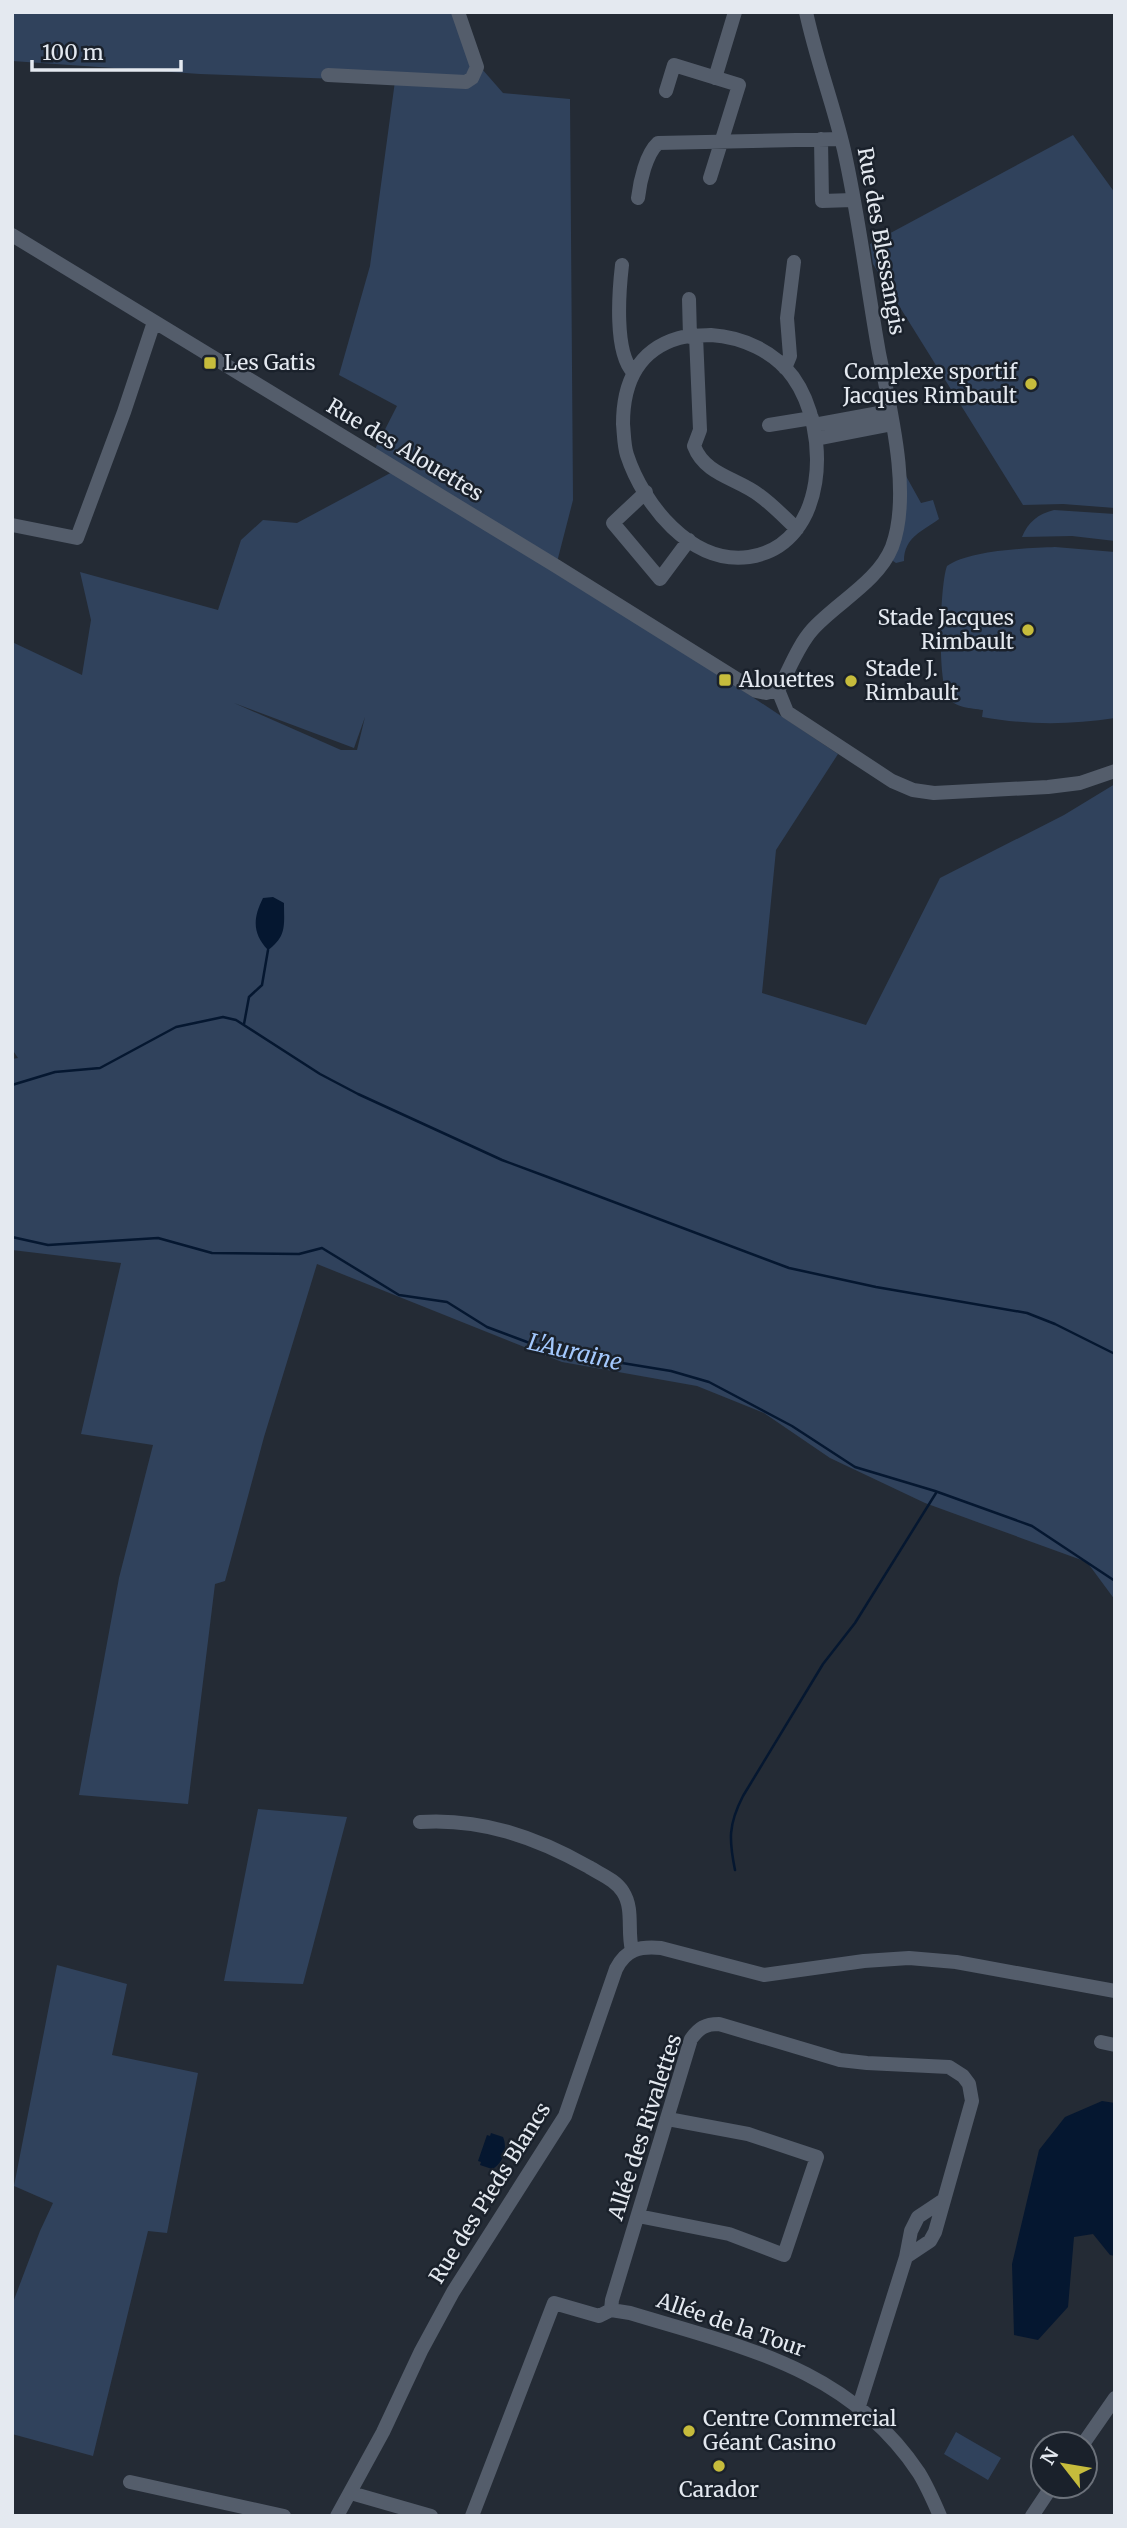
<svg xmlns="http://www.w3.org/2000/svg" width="1127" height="2528" font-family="Merriweather,serif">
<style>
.green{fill:#30425c;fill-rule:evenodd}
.water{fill:#051730}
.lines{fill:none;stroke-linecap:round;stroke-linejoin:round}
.stream{stroke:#051730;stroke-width:2.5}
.minor{stroke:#545d6b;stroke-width:14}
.poi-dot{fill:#c6bc3c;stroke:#1a212b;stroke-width:2.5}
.labels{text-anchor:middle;stroke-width:5;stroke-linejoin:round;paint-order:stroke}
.street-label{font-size:21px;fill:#e4e9f0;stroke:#1a212b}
.poi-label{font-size:21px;fill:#e4e9f0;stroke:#1a212b;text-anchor:start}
.water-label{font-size:23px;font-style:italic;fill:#a3c8fd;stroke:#1a212b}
</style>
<rect width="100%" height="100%" fill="#242b35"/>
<!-- green -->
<path class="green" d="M12,12H462L475,61L503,93L570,99L573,500L556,566L838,754L776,850L762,993L866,1025L940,878L1064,815L1115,784V1600L1087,1562L925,1503L830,1458L764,1413L697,1386L562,1362L317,1264L264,1437L225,1581L215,1584L188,1804L79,1795L119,1578L153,1445L81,1434L121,1263L12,1250V1059L18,1058L12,1049V642L82,675L91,620L80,572L218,610L241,540L263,520L297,523L396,470L372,455L397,406L339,375L370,266L395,81L200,74L12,61ZM234,703L354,748L365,717L357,750H341Z
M1073,135L1115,193V508L1063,504L1023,505L873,264L870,244Z
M906,476L921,503L933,500L939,519C923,531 904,537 904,561L896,563L893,561V557Z
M1054,510L1115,514V541L1072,536L1022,537C1028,522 1038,514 1054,510Z
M1055,547L1115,552V718C1070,725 1026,725 982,717L983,710C971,708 955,708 948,697C937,681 940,584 947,566C969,550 1028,548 1055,547Z
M258,1809L347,1817L303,1984L224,1981Z
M57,1965L127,1984L112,2055L198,2073L167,2233L148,2231L93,2456L12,2434V2305L40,2231L53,2203L14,2186Z
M956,2432L1001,2458L988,2480L944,2454Z"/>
<!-- water -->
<path class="water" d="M273,897L284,903C284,925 287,936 268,950C252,933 253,918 263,898Z
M1102,2101L1115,2103V2256L1110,2255L1093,2234L1074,2237L1068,2307L1038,2340L1014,2335L1012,2264L1039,2150L1065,2117Z
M491,2133L503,2137C508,2148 503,2164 492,2169L480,2165L481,2162L478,2161L487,2135L490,2136Z"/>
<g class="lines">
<!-- stream -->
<path class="stream" d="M244,1024L249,997L262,985L268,950
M12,1085L55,1072L100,1068L176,1027L223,1017L236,1020L320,1074L358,1094L502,1160L545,1176L789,1268L876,1287L1027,1313L1055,1324L1115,1354
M12,1237L48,1245L158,1238L212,1253L299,1254L322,1248L399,1295L447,1302L487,1327L527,1342L573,1355L671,1371L709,1382L792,1426L855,1467L935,1491L1032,1526L1115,1581
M735,1870C729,1840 728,1825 743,1796L823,1664L855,1623L936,1493"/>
<!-- minor -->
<path class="minor" d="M328,75L466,82L472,78L477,67L458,12
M715,78L735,12
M666,91L674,65L739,85L710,178
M821,139L822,201L853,200
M638,198C640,181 646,154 658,143L841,139
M12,235L556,566L756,691L766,693L778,690
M622,265C619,291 614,352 633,372
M689,299L690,337
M711,335C742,337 774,351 793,377C831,430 829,545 749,557C691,565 643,504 627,455C624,446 624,434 623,424C623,384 637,350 679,338C689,335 700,336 711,335Z
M696,336L700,430L694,446C705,475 737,478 759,495C773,505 785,518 797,529
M785,368L790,356L787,318L794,262
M769,425L812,418
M814,425L890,411
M816,439L893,424
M646,492L613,523L660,579L689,540
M12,525L77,538L124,412L154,322
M778,690C789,671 797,647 812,630C836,603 878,582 892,547C912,494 890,408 879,353C867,286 859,217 844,150C833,103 816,59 806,12
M778,690L787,712L892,781L913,790L934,793L1048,787L1080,783L1115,771
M420,1822C481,1818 536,1837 589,1867C600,1874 616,1880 623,1892C634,1909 627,1931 632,1950
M1101,2042L1115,2045
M638,2216L729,2234L784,2255L817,2157L748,2134L668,2119
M611,2310L612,2300L691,2039C699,2028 705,2024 719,2024L840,2060L867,2063L949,2067L963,2076L969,2084L972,2101L935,2232L930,2241L906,2257
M611,2310L630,2313C742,2347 849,2368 919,2473C927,2486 934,2502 940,2516
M859,2406L906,2257L911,2231L918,2217L942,2201
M1083,2444L1115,2398
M130,2482L284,2516
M351,2493L431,2516
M337,2516L383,2432L421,2351L453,2292L565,2116L616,1969C626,1949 640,1946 661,1948L764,1975L864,1961L909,1958L956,1962L1115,1991
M472,2516L554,2303L599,2316L611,2310
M1032,2516L1052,2486"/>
</g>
<!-- markers -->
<g class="poi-dot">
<rect x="203" y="356" width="14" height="14" rx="3.5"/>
<circle cx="1031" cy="384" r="7"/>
<circle cx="1028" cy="630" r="7"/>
<rect x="718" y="673" width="14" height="14" rx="3.5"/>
<circle cx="851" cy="681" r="7"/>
<circle cx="689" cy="2431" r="7"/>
<circle cx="719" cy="2466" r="7"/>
</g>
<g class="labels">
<!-- street labels -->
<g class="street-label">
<text transform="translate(881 241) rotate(80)" y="7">Rue des Blessangis</text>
<text transform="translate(405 450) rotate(31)" y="7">Rue des Alouettes</text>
<text transform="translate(645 2127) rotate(-72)" y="7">Allée des Rivalettes</text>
<text transform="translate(490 2193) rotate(-58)" y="7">Rue des Pieds Blancs</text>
<text transform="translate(731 2325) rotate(19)" y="7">Allée de la Tour</text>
</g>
<!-- poi labels -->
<g class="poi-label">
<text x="224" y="370">Les Gatis</text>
<text x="1017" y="379" text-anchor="end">Complexe sportif<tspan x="1017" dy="24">Jacques Rimbault</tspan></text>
<text x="1014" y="625" text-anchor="end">Stade Jacques<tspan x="1014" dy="24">Rimbault</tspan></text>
<text x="865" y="676">Stade J.<tspan x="865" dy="24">Rimbault</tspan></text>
<text x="739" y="687">Alouettes</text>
<text x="703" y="2426">Centre Commercial<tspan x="703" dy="24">Géant Casino</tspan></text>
<text x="719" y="2497" text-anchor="middle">Carador</text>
</g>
<!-- water labels -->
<g class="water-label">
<text transform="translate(575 1352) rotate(13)" y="8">L'Auraine</text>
</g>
</g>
<!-- border -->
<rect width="1127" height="2528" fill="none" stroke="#e4e9f0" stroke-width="28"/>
<!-- north arrow -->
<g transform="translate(1064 2465) rotate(301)"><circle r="33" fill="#1a212b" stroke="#6b717a" stroke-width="2"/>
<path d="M0-5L12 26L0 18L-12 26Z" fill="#c6bc3c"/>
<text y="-10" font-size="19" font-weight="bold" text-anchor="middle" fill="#e4e9f0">N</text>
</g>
<!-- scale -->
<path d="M32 60v10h149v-10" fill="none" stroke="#e4e9f0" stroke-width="3.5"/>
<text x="42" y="60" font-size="21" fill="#e4e9f0" stroke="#1a212b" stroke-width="5" paint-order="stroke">100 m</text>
</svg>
